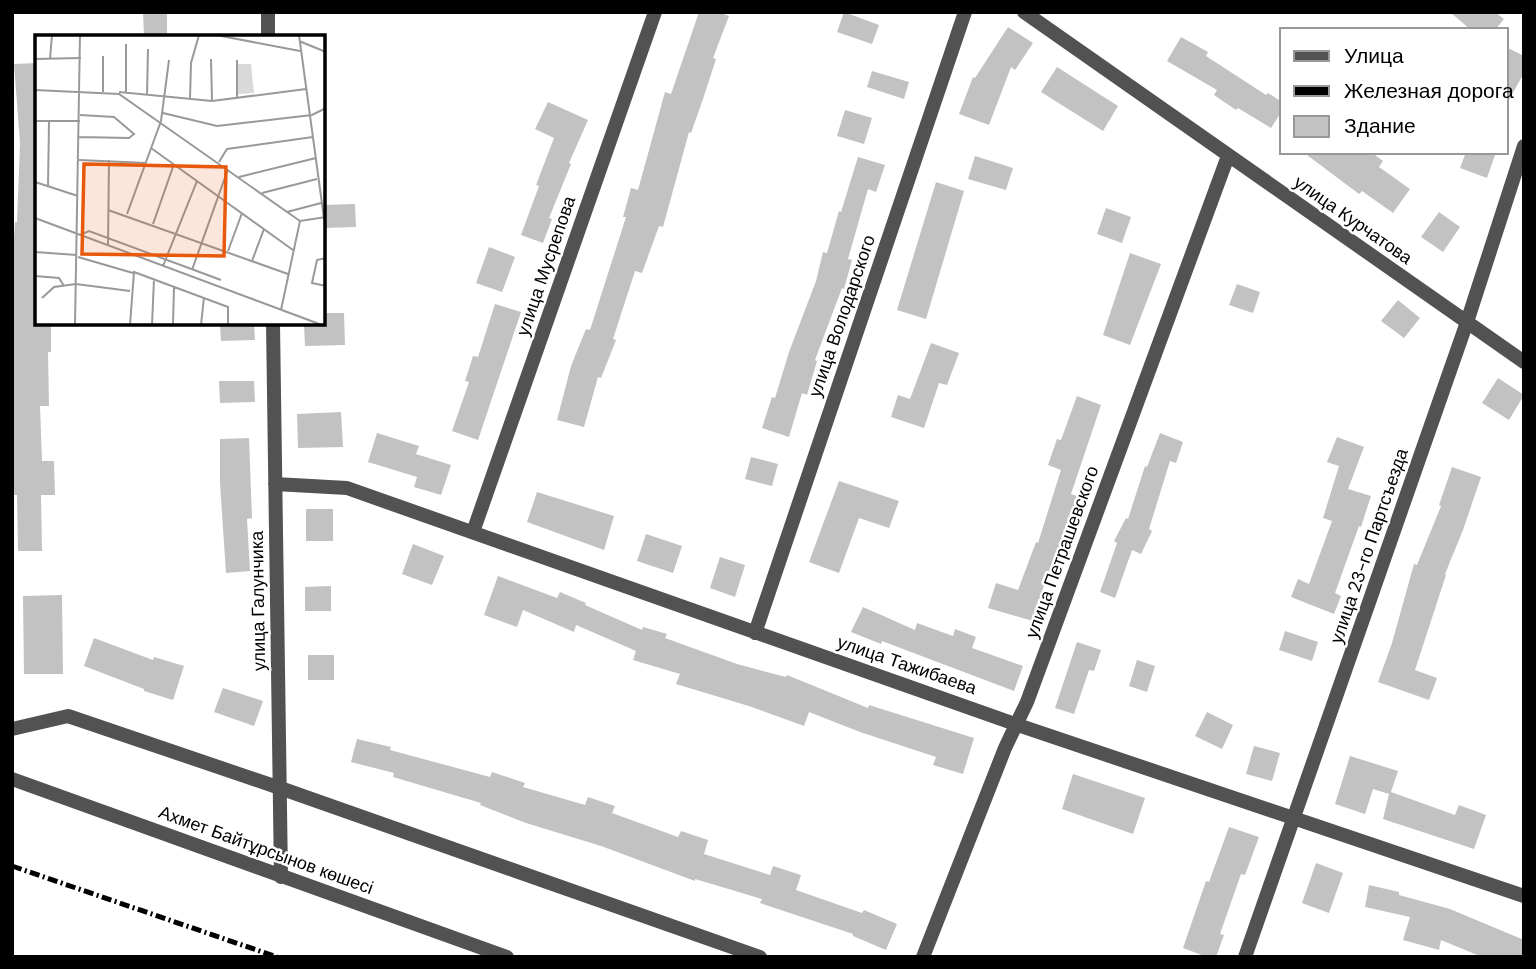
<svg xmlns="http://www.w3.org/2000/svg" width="1536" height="969" font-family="'DM Sans',sans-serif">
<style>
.building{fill:#c2c2c2}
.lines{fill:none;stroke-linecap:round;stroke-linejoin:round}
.minor{stroke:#525252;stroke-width:14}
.rail{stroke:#000;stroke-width:5;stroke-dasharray:10 3.5 2 3.5;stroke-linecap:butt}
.labels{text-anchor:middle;stroke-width:5;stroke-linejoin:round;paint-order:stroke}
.street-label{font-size:18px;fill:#000;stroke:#fff}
.inset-road{fill:none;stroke:#999;stroke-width:2}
.view{fill:#e8590c;fill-opacity:0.15;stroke:#e8590c;stroke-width:3.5}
.inset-edge{fill:none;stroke:#000;stroke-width:3.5}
</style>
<rect width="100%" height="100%" fill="#fff"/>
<!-- building -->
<path class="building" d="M143,12H167V36H144Z
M699,12H718L729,16L713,58L716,59L703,99L691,133L689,132L663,227L659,226L642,273L635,271L613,339L616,340L601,378L598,377L584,427L557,420L571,366L586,329L590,330L626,217H623L631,188L638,190L665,92L671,94Z
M844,12L879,25L872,44L837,32Z
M1450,12H1495L1504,19L1495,30H1471Z
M1008,27L1033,43L1015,70L1011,67L989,125L959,114L973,77L975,78Z
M1181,37L1208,52L1206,56L1266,95L1268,93L1282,102V111L1271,128L1238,108L1236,110L1214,95L1217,90L1167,61Z
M1506,47L1524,56V73L1506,105Z
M37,63V324H51V352H48L49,406H40L42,461H54L55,495H41L42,551H18L17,495H12V272L15,222H17L20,143L14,64Z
M1057,67L1118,106L1103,131L1041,92Z
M872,71L909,82L904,99L867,87Z
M548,102L588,120L569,163L571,164L549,218L552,219L543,243L521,235L539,186L536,185L554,138L535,129Z
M845,110L872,118L864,144L837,136Z
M1303,152H1371L1383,161L1379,167L1410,189L1393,213L1362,191L1359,194Z
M1466,152H1496L1487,178L1460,168Z
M975,156L1013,168L1006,190L968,179Z
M858,157L885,165L876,192L868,189L848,259L852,260L844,289L842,288L815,360L817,361L807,395L802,393L789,437L762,428L772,397L775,398L789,352L816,281L823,252L827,253L839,211L841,212Z
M936,182L964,191L926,319L897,310Z
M355,204L356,227L324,228V205Z
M1106,208L1131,217L1122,243L1097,234Z
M1439,212L1460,227L1443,252L1421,237Z
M489,247L515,257L502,292L476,283Z
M1130,253L1161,264L1130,345L1103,335Z
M1237,284L1260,292L1253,313L1229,305Z
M1398,300L1420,318L1404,338L1381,321Z
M495,304L521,312L478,440L452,431L469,382L465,381L473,356L478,357Z
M324,313H344L345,345L305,346L304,324H324Z
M220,324H254L255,340L221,341Z
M931,343L959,353L947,385L939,383L924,428L891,417L898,395L910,399Z
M1498,378L1524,395L1509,420L1482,403Z
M219,381H254L255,402L220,403Z
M1077,396L1101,405L1071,494L1080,497L1070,530L1067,529L1051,573L1048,572L1033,621L988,608L996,583L1018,590L1036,542L1038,543L1061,470L1048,465L1057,439L1061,440Z
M341,412L343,447L298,448L297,414Z
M377,433L419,446L416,454L451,465L441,495L414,487L417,477L368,462Z
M1160,433L1183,442L1176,463L1170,461L1149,529L1152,531L1141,554L1132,550L1115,598L1100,592L1117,543L1114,541L1126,518L1128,519L1145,466L1147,467Z
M1337,437L1364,447L1348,489L1371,496L1361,527L1359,526L1335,593L1341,596L1334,614L1291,597L1298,579L1309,584L1332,521L1323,518L1339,466L1327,462Z
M249,438L252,518L247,519L250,571L226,573L220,483V439Z
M751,457L778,464L772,486L745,479Z
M1452,467L1481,477L1463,530L1445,574L1446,575L1415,670L1437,678L1429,700L1378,682L1392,643L1414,564L1417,565L1441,506L1439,505Z
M839,481L899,501L889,528L859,518L839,573L809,562Z
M537,492L614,516L604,550L527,522Z
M306,509H333V541H306Z
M646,534L682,546L673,573L637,561Z
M413,544L444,556L432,585L402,574Z
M720,557L745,565L735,597L710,588Z
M498,576L557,598L560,592L586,603L585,605L642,630L643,627L667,634L665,638L737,664L786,677L787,675L868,708L869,705L974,738L963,774L933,765L936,757L860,732L809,712L804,726L752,707L676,684L680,674L633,660L636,651L576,625L574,632L523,610L517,627L484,615Z
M331,586V611H305V587Z
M62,595L63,674H24L23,596Z
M863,607L915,630L917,623L953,636L955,629L976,637L972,648L1023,666L1014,691L882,641L881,644L851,632Z
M1285,631L1318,642L1312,661L1279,650Z
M94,638L153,660L154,657L184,666L173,700L144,691V689L84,666Z
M1077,642L1101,650L1094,671L1089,670L1074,714L1055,708Z
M308,655H334V680H308Z
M1137,660L1155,666L1147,692L1129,686Z
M223,688L263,701L254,726L214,712Z
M1207,712L1233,725L1222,749L1195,736Z
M357,739L391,747L390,750L490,777L492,772L525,783L523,787L585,805L588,797L615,806L612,813L678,837L681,831L708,840L704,854L770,875L773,866L801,875L796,890L862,913L864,910L897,924L886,950L853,936V934L760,903L762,899L695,879V881L601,846L526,823L480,805L481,803L393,777L394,773L351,762Z
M1254,746L1280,753L1272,781L1246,774Z
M1350,756L1398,771L1391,792L1455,815L1459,805L1486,815L1474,849L1383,819L1389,794L1373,789L1365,814L1335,804Z
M1073,774L1145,798L1133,834L1062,809Z
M1229,827L1259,837L1245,875L1241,874L1220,934L1224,935L1216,957H1207L1183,948L1206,881L1209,882Z
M1316,863L1343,873L1329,913L1302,903Z
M1369,885L1399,892V895L1450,909L1524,940V957H1482L1441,940L1439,950L1403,940L1410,917L1365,907Z"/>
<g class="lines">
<!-- minor -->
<path class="minor" d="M268,12V37
M1024,12L1524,362
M273,324L281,877
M275,484L347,488L1015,724L1524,896
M473,532L655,12
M755,633L965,12
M12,729L68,716L280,788L760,957
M12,779L507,957
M923,957L1005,748L1027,702L1228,156
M1245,957L1467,322L1524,146"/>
<!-- rail -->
<path class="rail" d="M12,866L277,957"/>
</g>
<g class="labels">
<!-- street labels -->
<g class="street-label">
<text transform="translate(1353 220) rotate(35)" y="6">улица Курчатова</text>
<text transform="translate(546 266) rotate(-71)" y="6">улица Мусрепова</text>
<text transform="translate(842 316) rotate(-71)" y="6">улица Володарского</text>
<text transform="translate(1369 546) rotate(-71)" y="6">улица 23-го Партсъезда</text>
<text transform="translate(1062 552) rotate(-70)" y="6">улица Петрашевского</text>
<text transform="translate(258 601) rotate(-91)" y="6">улица Галунчика</text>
<text transform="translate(907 665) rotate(19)" y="6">улица Тажибаева</text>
<text transform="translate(266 850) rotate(20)" y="6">Ахмет Байтұрсынов көшесі</text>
</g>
</g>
<!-- overview -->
<g transform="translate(35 35)">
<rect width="290" height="290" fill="#fff"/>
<path d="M203,29H216L219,58L203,59Z" fill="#d9d9d9"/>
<path class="inset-road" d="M181,0L265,16M264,0L291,198M264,6L291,17M0,24L46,23M15,24L17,0M176,24L177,66M0,55L84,59L265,186L291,182M68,57V21M84,57L177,66L271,54M91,58V9M112,60L113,14M202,63V25M155,64L156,28L164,0M128,78L182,91L277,80L291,73M0,86H45M44,102L94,103L99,99L79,82L45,80M116,113L258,215M44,125L111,128M184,127L192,114L278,102M204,142L281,123M0,147L43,161M13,152L14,86M227,158L282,144M73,175L253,239M252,177L286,168M92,179L126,86L134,25M0,183L287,290M118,189L139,129M45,200L54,196L186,245M73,211L74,125M193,216L207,178M0,217L42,220M43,222L98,238M291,223L282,225L277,248L291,251M217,226L229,194M128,231L162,146M157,235L193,134M0,241L24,243L29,251M7,263L19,252L41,249L95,256M246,275L265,186M40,290L45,0M95,290L99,237L193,272V290M117,290L119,244M138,290L139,252M166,290L169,262"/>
<path class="view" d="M49,129L191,132L189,221L47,219Z"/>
<rect width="290" height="290" class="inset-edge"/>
</g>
<!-- border -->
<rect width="1536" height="969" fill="none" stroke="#000000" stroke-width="28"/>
<!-- legend -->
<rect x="1280" y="28" width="228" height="126" fill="#ffffff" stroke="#999999" stroke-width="2"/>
<rect x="1294" y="51" width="35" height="10" fill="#525252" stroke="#999999" stroke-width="2"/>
<text x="1344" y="63" font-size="21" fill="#000000">Улица</text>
<rect x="1294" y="86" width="35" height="10" fill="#000000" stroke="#999999" stroke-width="2"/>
<text x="1344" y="98" font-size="21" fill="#000000">Железная дорога</text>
<rect x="1294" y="116" width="35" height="21" fill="#c2c2c2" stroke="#999999" stroke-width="2"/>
<text x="1344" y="133" font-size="21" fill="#000000">Здание</text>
</svg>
